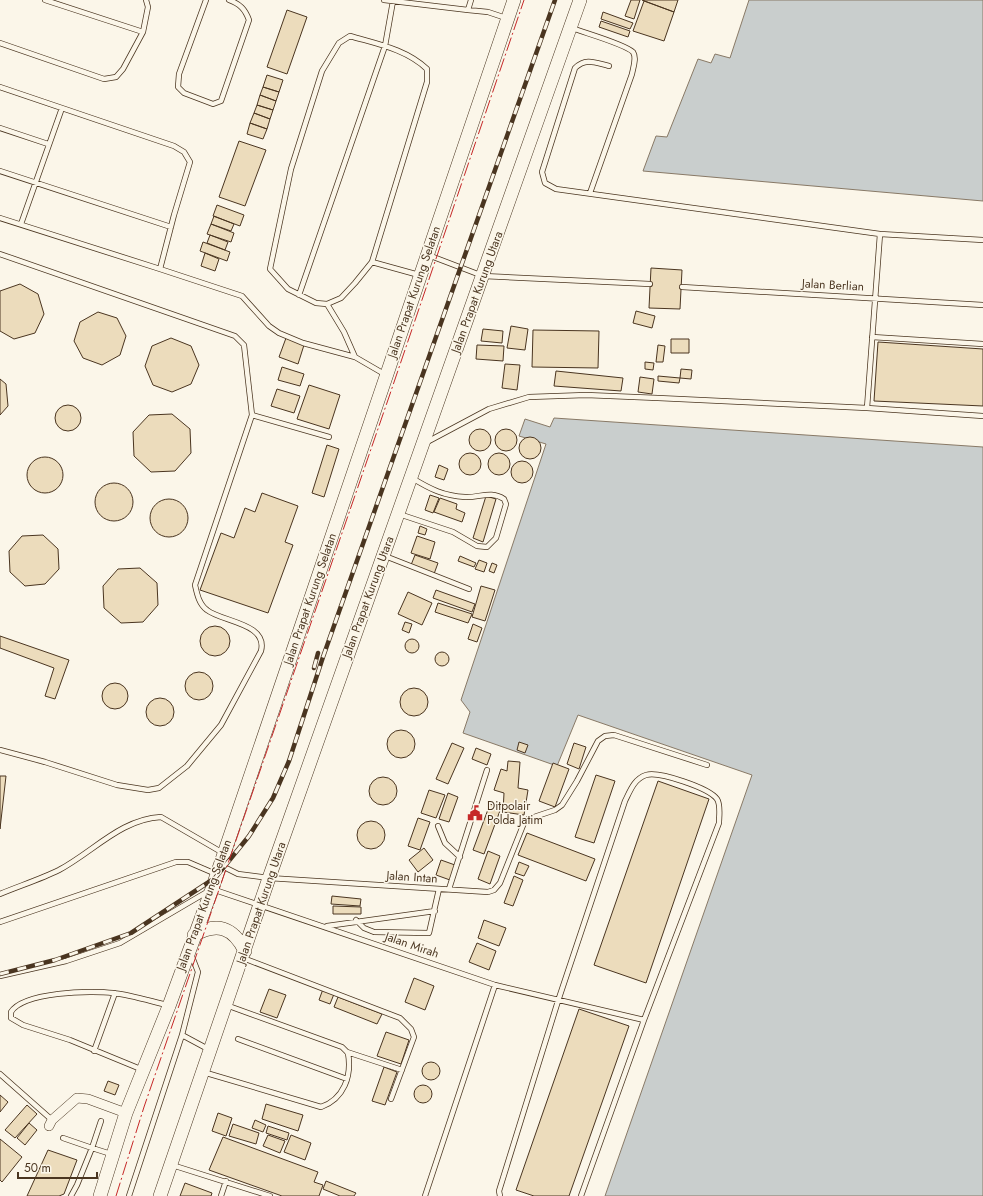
<svg xmlns="http://www.w3.org/2000/svg" width="983" height="1196" font-family="Jost,sans-serif">
<style>
.water{fill:#c9cecd;stroke:#887966}
.building{fill:#ecdcbc;stroke:#4a3520}
.lines{fill:none;stroke-linecap:round;stroke-linejoin:round}
.lane-casing{stroke:#4a3520;stroke-width:6}
.street-casing{stroke:#4a3520;stroke-width:10}
.secondary-casing{stroke:#4a3520;stroke-width:14}
.lane{stroke:#fbf6e9;stroke-width:4.5}
.street{stroke:#fbf6e9;stroke-width:9}
.secondary{stroke:#fbf6e9;stroke-width:13}
.rail-casing{stroke:#4a3520;stroke-width:4.5}
.rail{stroke:#fbf6e9;stroke-width:3;stroke-dasharray:9;stroke-linecap:butt}
.power{stroke:#c62828;stroke-width:1;stroke-dasharray:14 3 2 3;stroke-linecap:butt}
.labels{text-anchor:middle;stroke-width:3;stroke-linejoin:round;paint-order:stroke}
.street-label{font-size:12px;fill:#4a3520;stroke:#fbf6e9}
.poi-label{font-size:12px;fill:#4a3520;stroke:#fbf6e9;text-anchor:start}
</style>
<rect width="100%" height="100%" fill="#fbf6e9"/>
<!-- water -->
<path class="water" d="M749,0H983V201L643,171L656,136L667,137L698,59L711,63L715,54L730,58Z
M554,418L983,447V1196H605L752,775L578,715L557,766L463,733L470,712L461,700L546,444L519,436L525,419L550,427Z"/>
<!-- building -->
<path class="building" d="M631,0H640L634,19L625,16Z
M642,0H678L674,12Z
M644,1L674,12L664,41L633,31Z
M287,10L307,17L287,74L267,67Z
M603,12L633,23L630,29L601,19Z
M601,21L630,31L628,37L599,27Z
M267,75L283,80L279,92L263,87Z
M263,87L279,92L276,101L260,95Z
M260,95L276,101L273,110L257,105Z
M257,105L273,110L270,119L254,113Z
M254,113L270,119L267,129L250,123Z
M250,123L267,129L263,139L247,134Z
M239,141L266,150L245,206L219,197Z
M217,205L244,215L240,226L213,216Z
M214,216L234,224L231,231L211,224Z
M211,224L234,233L231,242L207,234Z
M210,235L228,242L225,250L207,243Z
M203,242L230,252L227,261L200,251Z
M205,253L219,259L215,271L201,266Z
M651,268L682,270L680,309L649,308Z
M20,284L38,294L44,314L35,333L14,339L0,331V291Z
M636,311L655,316L652,328L633,323Z
M98,312L117,318L126,336L120,355L102,365L83,358L74,341L80,322Z
M511,326L528,329L525,350L507,348Z
M483,329L503,331L502,343L481,341Z
M533,330L599,331L598,368L532,367Z
M171,338L191,346L199,365L191,384L172,392L153,385L145,366L152,346Z
M286,338L304,345L298,364L279,357Z
M671,339H689V353H671Z
M878,342L983,349V406L874,401Z
M477,345L504,346L503,361L476,359Z
M658,345L665,346L663,362H656Z
M645,362L654,363L653,370L645,369Z
M505,364L520,365L517,390L502,388Z
M282,367L304,374L300,386L278,380Z
M681,369L692,370L691,379L680,378Z
M556,371L623,378L621,391L554,386Z
M658,376L680,378L679,383L658,381Z
M640,377L654,379L652,394L638,392Z
M0,379L6,384L8,406L0,415Z
M309,385L340,395L329,429L297,419Z
M277,389L300,396L294,413L271,406Z
M55 418a13 13 0 1 1 26 0a13 13 0 1 1-26 0Z
M172,414L190,429L191,453L175,471L151,472L134,456L133,432L149,415Z
M495 440a11 11 0 1 1 22 0a11 11 0 1 1-22 0Z
M469 440a11 11 0 1 1 22 0a11 11 0 1 1-22 0Z
M519 448a11 11 0 1 1 22 0a11 11 0 1 1-22 0Z
M327,445L339,449L324,497L312,493Z
M488 464a11 11 0 1 1 22 0a11 11 0 1 1-22 0Z
M459 464a11 11 0 1 1 22 0a11 11 0 1 1-22 0Z
M27 475a18 18 0 1 1 36 0a18 18 0 1 1-36 0Z
M511 472a11 11 0 1 1 22 0a11 11 0 1 1-22 0Z
M439,465L448,469L444,480L435,477Z
M95 502a19 19 0 1 1 38 0a19 19 0 1 1-38 0Z
M262,493L298,506L285,542L293,545L268,613L200,590L221,533L234,538L245,508L255,512Z
M430,495L439,498L433,513L425,510Z
M486,496L496,499L483,542L473,538Z
M440,498L457,504L456,509L465,513L462,522L434,512Z
M150 518a19 19 0 1 1 38 0a19 19 0 1 1-38 0Z
M420,526L427,529L425,535L418,533Z
M43,535L58,549L59,569L45,584L25,586L10,572L9,551L22,536Z
M417,536L435,542L430,559L411,553Z
M415,555L438,563L434,574L411,565Z
M460,556L476,563L474,567L458,561Z
M479,560L487,563L484,572L475,569Z
M492,563L497,565L494,573L489,571Z
M140,568L157,583L158,605L143,622L121,623L104,608L103,586L118,569Z
M481,586L495,590L485,621L472,617Z
M436,590L475,604L472,612L433,598Z
M408,592L432,603L422,625L398,614Z
M438,603L472,614L468,623L435,612Z
M405,622L412,624L409,633L402,630Z
M473,624L482,628L477,642L468,639Z
M200 641a15 15 0 1 1 30 0a15 15 0 1 1-30 0Z
M0,636L69,660L55,699L45,696L54,668L0,648Z
M405 646a7 7 0 1 1 14 0a7 7 0 1 1-14 0Z
M435 659a7 7 0 1 1 14 0a7 7 0 1 1-14 0Z
M185 686a14 14 0 1 1 28 0a14 14 0 1 1-28 0Z
M102 696a13 13 0 1 1 26 0a13 13 0 1 1-26 0Z
M400 702a14 14 0 1 1 28 0a14 14 0 1 1-28 0Z
M146 712a14 14 0 1 1 28 0a14 14 0 1 1-28 0Z
M387 744a14 14 0 1 1 28 0a14 14 0 1 1-28 0Z
M519,742L528,745L525,753L517,750Z
M452,743L464,748L448,784L436,779Z
M574,743L586,747L579,769L567,764Z
M476,748L491,754L487,765L472,759Z
M508,761L520,762L518,788L528,790L524,815L503,812L504,793L494,790L501,769L507,771Z
M553,763L569,769L555,807L539,801Z
M596,775L615,781L594,843L575,837Z
M0,776H6L0,829Z
M369 791a14 14 0 1 1 28 0a14 14 0 1 1-28 0Z
M658,781L709,799L646,983L594,965Z
M429,790L445,795L436,818L421,813Z
M448,793L458,797L449,822L439,819Z
M490,804L501,808L484,854L473,850Z
M418,818L430,822L420,850L408,846Z
M357 835a14 14 0 1 1 28 0a14 14 0 1 1-28 0Z
M527,833L595,859L586,881L518,855Z
M424,848L433,860L418,872L409,860Z
M488,851L500,856L490,884L478,879Z
M441,860L455,865L450,880L436,875Z
M519,862L529,866L524,876L515,873Z
M514,876L523,880L513,906L504,903Z
M332,896L361,899L360,906L331,904Z
M333,906L361,907V914H333Z
M484,920L506,928L499,946L478,938Z
M477,943L496,951L489,970L469,962Z
M414,978L434,986L425,1010L405,1002Z
M269,989L286,995L277,1018L260,1012Z
M323,989L334,994L330,1004L319,1000Z
M338,997L382,1014L377,1024L334,1007Z
M579,1009L629,1026L569,1196H534L516,1190Z
M386,1032L409,1040L401,1064L377,1056Z
M422 1071a9 9 0 1 1 18 0a9 9 0 1 1-18 0Z
M384,1067L397,1072L385,1105L372,1101Z
M108,1081L119,1085L115,1095L104,1091Z
M414 1094a9 9 0 1 1 18 0a9 9 0 1 1-18 0Z
M0,1095L8,1102L0,1112Z
M266,1104L303,1115L298,1131L262,1119Z
M27,1105L37,1114L15,1138L5,1130Z
M218,1113L232,1118L226,1136L212,1131Z
M255,1120L266,1125L263,1132L252,1128Z
M29,1123L37,1130L25,1145L17,1138Z
M233,1124L259,1133L256,1144L229,1136Z
M268,1126L289,1133L287,1140L266,1133Z
M268,1135L285,1141L280,1153L263,1146Z
M291,1135L311,1143L305,1160L284,1152Z
M223,1137L318,1172L314,1182L323,1185L319,1196H282L209,1170Z
M0,1139L22,1157L2,1182L0,1180Z
M48,1150L77,1160L64,1194L59,1196H27Z
M326,1181L356,1193L354,1196H340L323,1189Z
M185,1183L212,1193L211,1196H180Z"/>
<g class="lines">
<!-- lane casing -->
<g class="lane-casing">
<path id="lane" d="M45,0L143,32L148,7L146,0
M206,0L179,74L178,87L184,93L213,104L221,101L249,20C245,9 240,4 229,0
M384,0L468,10
M471,0L468,10L488,12L506,18
M572,28C585,33 625,44 633,52C637,58 633,68 632,74L590,193
M350,36C377,44 406,49 427,69V82L372,262L355,283L341,298L327,304L316,303L288,289L270,269L291,169L322,71L339,43Z
M0,43L104,79L116,77L123,69L143,32
M609,66C596,63 586,57 575,68L542,172L545,183L556,189L880,234L983,240
M0,87L174,146L184,152L190,162L174,215L160,269L242,296L269,326L279,333L303,343L355,357L386,375
M0,128L48,144
M0,171L171,227
M0,218L160,269
M21,224L62,108
M0,254L235,336L244,345L252,415
M428,255L483,276L650,284
M372,262L419,275
M682,287L983,305
M299,295L385,46L393,1
M327,304L344,332L355,357
M872,337L983,344
M867,408L880,234
M427,442L489,409L529,397L586,395L658,398L867,408L983,416
M399,514L453,532L477,546L487,547L496,538L506,504L504,499C491,490 479,498 465,497C444,496 430,489 412,478
M385,556L469,589
M0,750L45,762L117,785L148,790L159,788L187,766L221,725L261,651C268,623 222,622 207,610C199,604 197,594 195,585L252,415L329,437
M438,826L445,843L460,857
M222,866L238,874L269,878L488,892L494,890L500,883L524,823L528,819L555,810L562,805L577,781L598,741L605,736L614,735L707,765
M449,889L487,770
M0,894C19,886 41,879 59,870C93,852 121,819 161,817L223,853
M356,920L364,928L374,932L429,933L439,889
M0,922L176,862H188L216,874
M327,926L435,911
M191,954L198,972L182,1035L208,1049
M243,958L400,1018L411,1029L414,1037L391,1099
M0,976L66,961L120,943L212,889L495,985L644,1020
M238,1039L347,1079
M94,1051L115,993
M347,1052L402,1070
M143,1070L70,1040L23,1025L11,1018V1012C23,992 92,990 113,993C131,995 150,1001 167,1005
M203,1072L321,1107C344,1099 352,1076 348,1053L342,1047L226,1005
M0,1074L52,1120
M63,1138L92,1148L101,1121
M172,1165L270,1196
M71,1196L77,1185L92,1148L111,1154
M129,1196L182,1035
M221,1196L226,1181
M425,1196L495,985
M500,1196L499,1191L558,1001L625,801C630,791 634,779 646,775C659,771 709,788 717,799C721,805 719,816 719,823L644,1020L581,1196"/>
</g>
<!-- street casing -->
<g class="street-casing">
<path id="street" d="M49,1126L52,1120L77,1098L88,1099L126,1113"/>
</g>
<!-- secondary casing -->
<g class="secondary-casing">
<path id="secondary" d="M194,935C217,922 233,927 245,951
M100,1196L126,1113L169,1006L212,889L514,0
M160,1196L269,878L580,0"/>
</g>
<!-- lane -->
<use href="#lane" class="lane"/>
<!-- street -->
<use href="#street" class="street"/>
<!-- secondary -->
<use href="#secondary" class="secondary"/>
<!-- rail casing -->
<g class="rail-casing">
<path id="rail" d="M314,668L318,653
M0,974L55,960L131,933L215,878L249,836L273,798L289,761L323,657L555,0"/>
</g>
<!-- rail -->
<use href="#rail" class="rail"/>
<!-- power -->
<path class="power" d="M116,1196L144,1107L390,394L524,0"/>
</g>
<!-- icons -->
<defs>
<g id="civic-bare" transform="scale(1.2)"><path d="M-.6-6.5H3V-4.5H.6V-3L4-1V1h2V6H-6V1h2V-1L-.6-3ZM-1.2 2.5V6h2.4V2.5Z" fill="#c62828" stroke="#fbf6e9" stroke-width="2.5" paint-order="stroke"/></g>
</defs>
<g fill-rule="evenodd">
<use href="#civic-bare" x="475" y="813"/>
</g>
<g class="labels">
<!-- street labels -->
<g class="street-label">
<text transform="translate(833 285) rotate(3)" y="4">Jalan Berlian</text>
<text transform="translate(414 292) rotate(-71)" y="4">Jalan Prapat Kurung Selatan</text>
<text transform="translate(477 292) rotate(-70)" y="4">Jalan Prapat Kurung Utara</text>
<text transform="translate(368 597) rotate(-70)" y="4">Jalan Prapat Kurung Utara</text>
<text transform="translate(310 599) rotate(-71)" y="4">Jalan Prapat Kurung Selatan</text>
<text transform="translate(412 877) rotate(4)" y="4">Jalan Intan</text>
<text transform="translate(261 903) rotate(-71)" y="4">Jalan Prapat Kurung Utara</text>
<text transform="translate(204 905) rotate(-70)" y="4">Jalan Prapat Kurung Selatan</text>
<text transform="translate(412 945) rotate(19)" y="4">Jalan Mirah</text>
</g>
<!-- poi labels -->
<g class="poi-label">
<text x="487" y="810">Ditpolair<tspan x="487" dy="14">Polda Jatim</tspan></text>
</g>
</g>
<!-- scale -->
<path d="M18 1172v6h79v-6" fill="none" stroke="#4a3520" stroke-width="2"/>
<text x="24" y="1172" font-size="12" fill="#4a3520" stroke="#fbf6e9" stroke-width="3" paint-order="stroke">50 m</text>
</svg>
